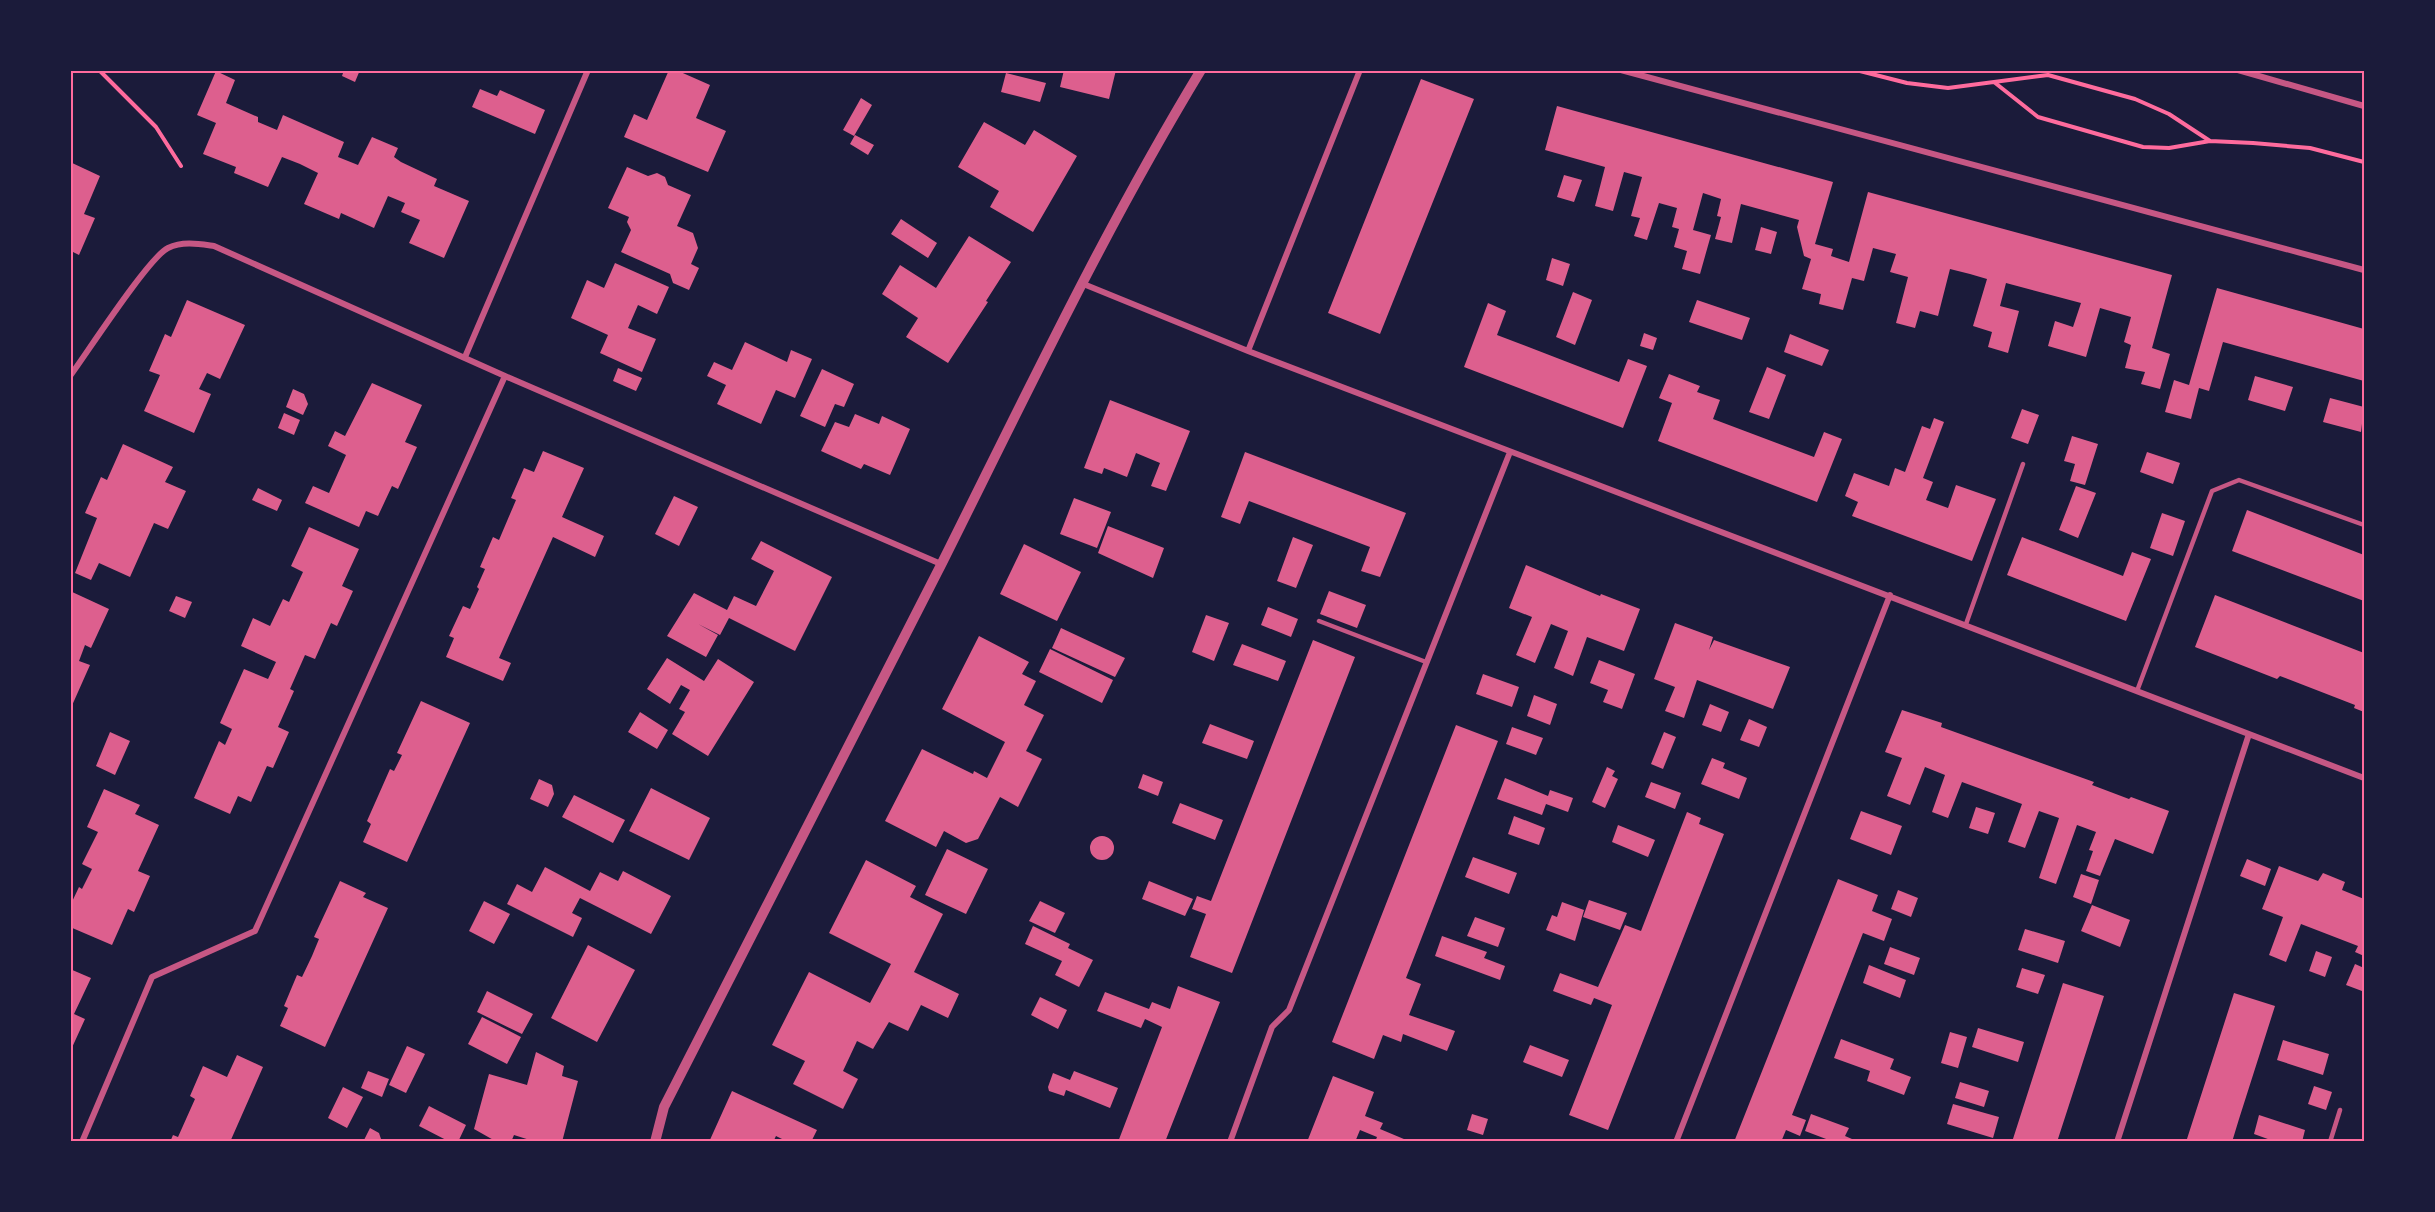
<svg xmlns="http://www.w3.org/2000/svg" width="2435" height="1212" font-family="Lato,sans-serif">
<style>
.building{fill:#dd5f8e}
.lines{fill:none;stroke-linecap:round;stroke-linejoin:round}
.path{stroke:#ff6b9d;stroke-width:4}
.service{stroke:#c65784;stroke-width:4.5}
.minor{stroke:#c65784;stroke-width:6}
.tertiary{stroke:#c65784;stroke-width:10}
.neatline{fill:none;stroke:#ff6b9d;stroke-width:2}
</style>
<rect width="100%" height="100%" fill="#1b1b3a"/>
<!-- building -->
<path class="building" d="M344,70H360L355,82L342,76Z
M669,70H676L710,85L696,118L726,131L708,172L624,137L634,114L647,120Z
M1064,70H1116L1109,99L1060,87Z
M216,71L235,80L226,103L258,117V122L277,130L283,115L344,142L338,157L358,165L372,137L398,148L394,157L401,162L437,179L434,186L469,201L444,258L409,243L420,220L401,212L405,203L388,196L374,228L341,213L339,219L304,204L318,173L300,164L282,157L268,187L234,173L236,167L203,154L216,123L197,115Z
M1006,73L1046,83L1040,102L1001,92Z
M1421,79L1474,99L1380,334L1328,313Z
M480,89L497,96L500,90L545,110L535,134L472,107Z
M861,98L872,105L854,136L843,130Z
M1557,106L1833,182L1815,244L1833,249L1831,256L1849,262L1868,192L2172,275L2152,348L2170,354L2160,389L2141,384L2145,372L2125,368L2131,345L2124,342L2131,317L2100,308L2086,357L2048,346L2055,321L2073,327L2081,303L2006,283L2000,306L2019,311L2008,353L1988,347L1992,332L1973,326L1987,279L1970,274L1950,269L1938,316L1920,311L1915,328L1896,323L1908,277L1890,272L1896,254L1873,248L1864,281L1852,278L1843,310L1819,304L1821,294L1802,289L1811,259L1804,256L1797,227L1799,220L1741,204L1732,243L1715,239L1721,217L1717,216L1721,199L1703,193L1693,230L1711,235L1700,274L1682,269L1687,251L1674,247L1679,229L1672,227L1677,208L1659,203L1647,240L1634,236L1640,218L1631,216L1642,177L1624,172L1613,211L1595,206L1605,167L1545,150Z
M984,122L1025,145L1034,130L1077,156L1033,232L990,207L999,191L958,167Z
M855,135L874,145L868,155L850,144Z
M70,162L100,176L84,214L95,218L79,255L73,252L70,259Z
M627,167L648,176L657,173L665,177L668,185L691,195L677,226L693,233L698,248L691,264L699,268L689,290L673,283L670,274L621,252L631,230L627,222L629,217L608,208Z
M1564,175L1582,180L1574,202L1557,197Z
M901,219L937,243L928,258L891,234Z
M1761,227L1777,232L1771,254L1755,250Z
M969,236L1011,262L986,301L988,302L948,363L906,337L918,318L882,294L900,265L936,288Z
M1552,258L1570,264L1563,286L1546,280Z
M615,263L669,287L657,314L638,305L628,328L656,339L642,372L600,353L608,335L571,318L587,280L604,288Z
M2217,288L2364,329V381L2223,342L2209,391L2199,388L2191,419L2165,412L2174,380L2189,385Z
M1573,292L1592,300L1575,345L1556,337Z
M187,300L245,325L220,379L207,373L199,389L211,394L194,433L144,411L160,375L149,371L165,334L171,337Z
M1697,300L1750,318L1742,340L1689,322Z
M1488,303L1506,311L1497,335L1518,343L1619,382L1628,359L1647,366L1623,428L1464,367Z
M1644,333L1657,338L1653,350L1640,346Z
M1790,334L1829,350L1822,366L1784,352Z
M745,342L787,362L791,350L812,359L795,398L776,390L761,424L717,404L726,385L707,376L714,362L732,370Z
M1767,367L1786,375L1769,419L1749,412Z
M618,368L642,378L636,391L613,381Z
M822,369L854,384L844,407L835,404L825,427L800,416Z
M1669,374L1700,386L1697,392L1720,400L1713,419L1814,457L1824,432L1842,439L1817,502L1658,441L1672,403L1659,398Z
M2255,376L2293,387L2285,411L2248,400Z
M372,383L422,405L405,442L417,447L398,489L392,486L378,516L366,511L359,527L305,503L313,486L329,493L346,455L328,446L335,431L345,436Z
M293,389L304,394L308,404L303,415L286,407Z
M2330,398L2364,407L2361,432L2323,422Z
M1110,400L1190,431L1166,491L1151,486L1160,463L1136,453L1127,477L1104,468L1102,474L1084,468Z
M2022,409L2039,415L2028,444L2011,438Z
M284,413L300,420L294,435L278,428Z
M855,414L879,424L882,416L910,429L890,475L864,464L861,469L821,451L835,422L849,427Z
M1934,418L1944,422L1923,478L1933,482L1926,500L1948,508L1956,485L1996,499L1972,561L1852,516L1858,502L1845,496L1854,473L1889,486L1895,468L1905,472L1922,426L1930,429Z
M2072,436L2098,444L2085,485L2070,481L2075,464L2064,461Z
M123,444L173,467L165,482L186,491L168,529L154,523L130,577L99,563L91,580L75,573L97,518L85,513L101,477L107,480Z
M543,451L584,468L562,517L604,536L595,557L553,537L499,658L511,663L503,681L446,657L454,638L449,636L463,606L470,609L479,589L477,587L485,569L480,567L493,537L499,540L516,500L511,498L524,468L534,472Z
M1245,452L1406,513L1380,577L1361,571L1370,547L1249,501L1240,524L1221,517Z
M2147,452L2180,463L2173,484L2140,472Z
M2076,486L2096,493L2078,538L2059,530Z
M258,488L282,500L277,511L252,500Z
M674,496L698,507L679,546L655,534Z
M1074,498L1111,512L1097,548L1060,534Z
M2247,510L2364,555V601L2232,551Z
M2162,513L2185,521L2173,556L2150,548Z
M1108,526L1164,548L1153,578L1098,553Z
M309,527L359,549L342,586L353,591L337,626L331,623L315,659L305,655L290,689L294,691L278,727L289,732L273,768L267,766L251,802L238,796L230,814L194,798L219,741L225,745L232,729L220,723L244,669L268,679L276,662L241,646L253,618L270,626L283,599L289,602L303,572L291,566Z
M1293,537L1313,545L1296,588L1277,581Z
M2022,537L2123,576L2132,552L2151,559L2126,621L2007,575Z
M761,541L832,577L795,651L729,618L720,635L698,624L718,635L706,657L667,636L694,593L727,610L734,596L756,606L774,571L751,559Z
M1024,544L1081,572L1057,621L1000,594Z
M1526,565L1600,596L1601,594L1640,609L1624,651L1587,637L1573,676L1554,668L1568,631L1551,624L1535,663L1516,655L1532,617L1509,608Z
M70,591L109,609L91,648L85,645L79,661L90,665L70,710Z
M1329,591L1366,605L1357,628L1320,614Z
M2215,595L2364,653V712L2354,708L2355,705L2280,676L2277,679L2195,647Z
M176,596L192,602L185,618L169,611Z
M1268,607L1298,619L1291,637L1261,625Z
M1206,615L1229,623L1214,661L1192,652Z
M1675,623L1713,637L1709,650L1714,640L1790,667L1773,709L1697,680L1684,718L1665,711L1675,687L1654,679Z
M1061,628L1125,658L1115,677L1052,648Z
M979,636L1029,662L1022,674L1036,681L1024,705L1044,715L1026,751L1042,759L1018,807L1000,797L978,839L966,843L944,831L936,847L885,821L922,749L973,774L974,771L987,778L1005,742L942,709Z
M1313,640L1355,657L1232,973L1190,957L1206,914L1192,909L1197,896L1211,901Z
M1242,644L1286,661L1278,681L1233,665Z
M1050,649L1113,680L1102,703L1039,672Z
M667,658L704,681L718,659L754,682L708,756L672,734L685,712L679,709L690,690L681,685L670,704L647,689Z
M1599,660L1635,674L1622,709L1603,702L1608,690L1590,683Z
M1483,674L1519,687L1512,707L1476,694Z
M1534,695L1557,704L1550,725L1527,716Z
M421,701L470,723L407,862L363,842L371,824L367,821L390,769L394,771L402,755L397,753Z
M1710,704L1729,712L1721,732L1702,725Z
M1902,710L1942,723L1941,727L2094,782L2092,785L2129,799L2131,797L2169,811L2153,854L2115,839L2100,876L2086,871L2093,851L2089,850L2096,832L2077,825L2056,884L2039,878L2059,818L2039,811L2025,848L2008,842L2022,804L1962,782L1948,818L1932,812L1945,775L1925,767L1910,805L1887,796L1902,758L1885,752Z
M640,712L668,730L657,749L628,732Z
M1749,719L1767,727L1759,747L1740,740Z
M1210,724L1254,741L1247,759L1202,743Z
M1456,725L1498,741L1406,978L1421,984L1409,1015L1455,1031L1447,1051L1403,1034L1401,1042L1383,1035L1374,1059L1332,1042Z
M1512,727L1543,738L1536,755L1506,744Z
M110,732L130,741L115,775L96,766Z
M1664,732L1676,737L1663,769L1651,764Z
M1712,758L1725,763L1723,768L1747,778L1739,799L1701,784Z
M1607,767L1615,771L1612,776L1618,779L1605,808L1592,802Z
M1143,774L1163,782L1158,796L1138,788Z
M1505,778L1548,796L1550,790L1573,798L1568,812L1546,804L1542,815L1497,799Z
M539,779L552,785L554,794L548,807L530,799Z
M1651,782L1681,793L1675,809L1645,797Z
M651,788L710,818L689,860L629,831Z
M104,789L140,805L135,814L159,825L138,871L150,876L134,912L128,909L112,945L70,927V906L79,887L82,889L92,869L82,864L98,832L87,827Z
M574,795L625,820L613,843L562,817Z
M1180,803L1223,820L1215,840L1172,823Z
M1976,807L1995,813L1988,834L1969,828Z
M1861,811L1902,826L1891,855L1850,839Z
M1687,812L1701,818L1699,824L1724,834L1608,1130L1569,1115L1612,1005L1594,998L1591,1005L1553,991L1560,973L1598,987L1625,925L1641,931Z
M1514,816L1545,828L1539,845L1508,834Z
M1618,825L1655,840L1648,857L1612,842Z
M1090 848a12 12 0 1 1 24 0a12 12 0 1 1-24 0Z
M947,849L988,869L966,914L925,895Z
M1473,857L1517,873L1509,894L1465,877Z
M2247,859L2271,869L2265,886L2240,876Z
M866,860L916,886L910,897L943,914L914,972L959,994L948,1018L921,1005L908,1031L889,1022L873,1049L857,1041L843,1071L858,1079L843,1109L793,1084L805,1061L772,1045L809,972L870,1003L891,964L829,933Z
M2279,866L2318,881L2323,873L2345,882L2342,890L2364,899V956L2355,952L2358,946L2301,924L2286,962L2269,955L2283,917L2262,909Z
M545,867L590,891L600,872L618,881L623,871L671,896L651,934L580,898L572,913L582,918L573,937L507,904L517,884L532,892Z
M2081,874L2099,880L2091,904L2073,897Z
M1838,879L1878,895L1872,911L1892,919L1884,941L1863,933L1792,1115L1806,1120L1800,1136L1786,1130L1781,1142H1734Z
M340,881L366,893L363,897L388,908L325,1047L280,1026L288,1008L284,1006L297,975L302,977L312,956L319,939L314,937Z
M1149,881L1193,899L1185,916L1142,899Z
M1898,890L1918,898L1911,917L1891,909Z
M1589,900L1627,913L1620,930L1583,917Z
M484,901L510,914L494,944L469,931Z
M1040,901L1065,913L1055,933L1029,921Z
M1562,902L1584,910L1575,941L1546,930L1552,915L1557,917Z
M2092,905L2130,920L2120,947L2081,931Z
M1475,917L1505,928L1498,947L1467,936Z
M1033,926L1070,944L1068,948L1093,960L1079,987L1055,975L1062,961L1025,944Z
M2025,929L2065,941L2058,963L2018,950Z
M1442,936L1487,952L1484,958L1505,966L1500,980L1435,956Z
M588,945L635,970L597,1042L551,1018Z
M1890,947L1920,958L1914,975L1884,964Z
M2316,951L2332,957L2325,977L2309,971Z
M2355,964L2364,968L2362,991L2346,985Z
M1869,965L1906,980L1900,998L1863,983Z
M2022,968L2045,975L2038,994L2016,987Z
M70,969L91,978L74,1014L85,1019L70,1052Z
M2063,983L2104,996L2080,1071L2057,1142H2012Z
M1178,986L1220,1002L1165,1142H1118L1162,1027L1145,1019L1141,1028L1097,1011L1105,992L1149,1009L1152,1002L1170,1009Z
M487,991L533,1014L522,1034L477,1012Z
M2234,993L2275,1006L2239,1119L2232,1142H2186Z
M1040,997L1067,1010L1058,1029L1031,1015Z
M482,1017L521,1037L507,1064L468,1044Z
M1978,1028L2024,1042L2018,1062L1972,1047Z
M1950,1032L1967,1037L1958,1068L1941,1063Z
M1841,1039L1894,1059L1890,1069L1911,1077L1904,1095L1867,1081L1870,1071L1834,1058Z
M2283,1040L2329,1054L2323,1075L2277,1060Z
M1530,1045L1569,1060L1562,1077L1523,1062Z
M407,1046L425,1054L406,1093L389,1085Z
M536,1052L564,1066L562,1076L578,1081L562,1142H536L514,1135L511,1142H497L474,1129L489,1074L527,1085Z
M237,1055L263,1067L230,1142H170L173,1135L178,1137L195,1099L190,1096L203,1066L227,1077Z
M368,1071L389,1079L382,1097L361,1088Z
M1074,1071L1118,1088L1110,1108L1066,1090L1064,1096L1049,1091L1048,1087L1053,1073L1070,1080Z
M1333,1076L1374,1092L1365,1116L1383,1123L1380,1129L1411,1142H1375L1377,1137L1360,1130L1355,1142H1307Z
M1960,1082L1989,1091L1984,1107L1955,1098Z
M2314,1086L2332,1092L2326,1110L2308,1104Z
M343,1087L363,1097L347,1128L328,1118Z
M732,1091L817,1130L811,1142H788L776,1136L773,1142H709Z
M1953,1104L1999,1117L1993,1138L1947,1124Z
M429,1106L466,1125L458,1142H450L419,1126Z
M1472,1114L1488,1119L1483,1135L1467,1130Z
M1811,1114L1849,1128L1845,1136L1859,1142H1834L1805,1131Z
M2259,1115L2305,1130L2302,1142H2276L2254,1134Z
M370,1128L379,1133L382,1142H363Z"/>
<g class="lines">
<!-- path -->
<path class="path" d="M99,70L156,127L181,166
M1856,70L1907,83L1948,88L2048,75L2135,99L2169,114L2210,141
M1994,82L2038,117L2143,147L2169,148L2210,141L2253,143L2310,148L2364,162"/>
<!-- service -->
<path class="service" d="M1319,621L1426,662
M1966,624L2023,464
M2137,691L2212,491L2239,480L2364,525
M2330,1142L2340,1110"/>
<!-- minor -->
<path class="minor" d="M1621,70L2364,270
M2238,70L2364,106
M1081,283L1248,351L2364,778
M1248,351L1360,70
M465,357L588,70
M70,376C87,353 149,257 168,248C183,241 199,244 214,246L505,376L941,564
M82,1142L152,977L255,931L505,376
M1230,1142L1272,1027L1289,1010L1510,452
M1676,1142L1890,595
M2117,1142L2249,734"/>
<!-- tertiary -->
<path class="tertiary" d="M655,1142L664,1107C756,925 850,745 942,563C1025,397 1104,230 1201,70"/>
</g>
<!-- border -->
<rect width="2435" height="1212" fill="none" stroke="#1b1b3a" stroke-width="144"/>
<rect x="72" y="72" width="2291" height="1068" class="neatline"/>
</svg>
